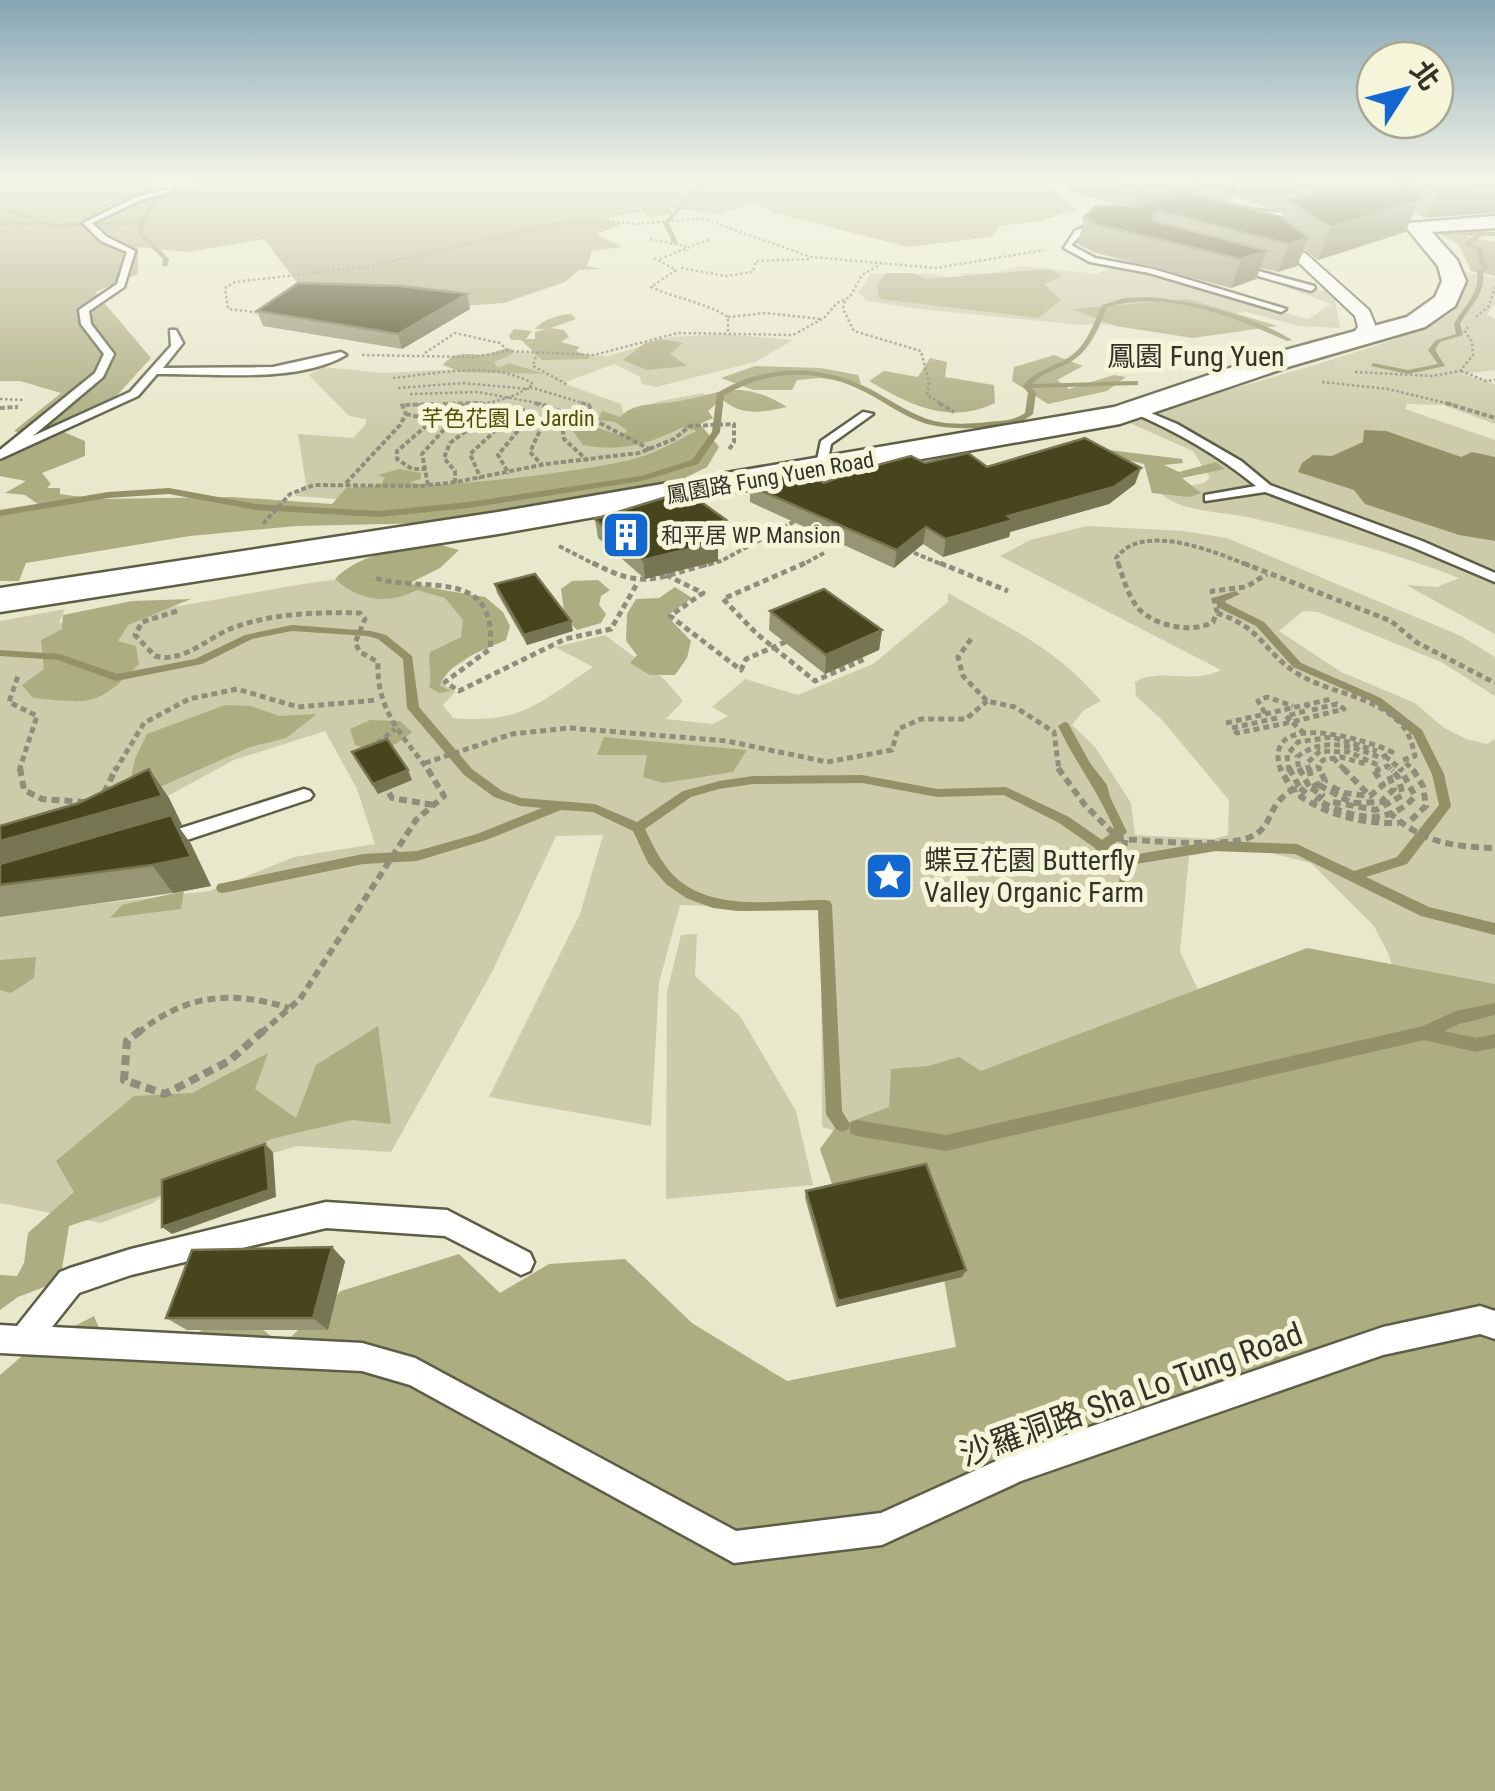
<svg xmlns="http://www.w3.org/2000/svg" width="1495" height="1791" font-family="'Roboto Condensed','Noto Sans TC',sans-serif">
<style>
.green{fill:#ccccab;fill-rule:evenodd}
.forest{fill:#adad82}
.water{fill:#929167}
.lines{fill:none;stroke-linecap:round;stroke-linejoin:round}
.stream{fill:#929167;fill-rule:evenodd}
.lane-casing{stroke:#5e5e46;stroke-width:5}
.street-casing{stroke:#5e5e46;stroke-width:4}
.secondary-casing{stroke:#5e5e46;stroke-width:5}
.path-far4{stroke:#8e8e7b;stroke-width:2.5;stroke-dasharray:2.5 2.5;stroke-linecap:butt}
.path-far3{stroke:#8e8e7b;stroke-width:4;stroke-dasharray:5 2.5;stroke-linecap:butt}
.path-far2{stroke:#8e8e7b;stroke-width:5;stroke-dasharray:6 4;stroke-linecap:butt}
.path-far1{stroke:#8e8e7b;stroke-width:6;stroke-dasharray:8 5;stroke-linecap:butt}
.path{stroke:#8e8e7b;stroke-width:8;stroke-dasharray:10 6;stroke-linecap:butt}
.lane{fill:#fff;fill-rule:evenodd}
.street{fill:#fff;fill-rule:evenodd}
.secondary{fill:#fff;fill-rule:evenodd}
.wall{fill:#979674;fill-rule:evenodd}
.shaded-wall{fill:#777652}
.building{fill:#46451d;stroke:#777652;stroke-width:2.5}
.labels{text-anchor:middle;stroke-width:10;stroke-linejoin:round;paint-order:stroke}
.far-park-label{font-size:22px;fill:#524f02;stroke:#f5f5d9}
.far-street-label{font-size:22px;fill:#333329;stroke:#f5f5d9}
.far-poi-label{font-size:22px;fill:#333329;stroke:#f5f5d9;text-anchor:start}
.far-quarter-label{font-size:28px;fill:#333329;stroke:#f5f5d9}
.poi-label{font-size:28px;fill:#333329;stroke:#f5f5d9;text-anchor:start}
.near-street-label{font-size:32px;fill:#333329;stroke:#f5f5d9}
</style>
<rect width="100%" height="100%" fill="#e8e8cc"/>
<!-- green -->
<path class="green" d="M1022,266L1097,274L1110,268L1136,271L1308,319L1331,304L1284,287L1326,291L1335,300L1340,328L1299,326L1246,312L1193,322L1082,325L920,309L867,301L858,292L871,274C889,273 905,276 922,273C937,271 948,282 963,276L960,273H990Z
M1466,272L1495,278V304L1487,314L1495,319V370L1462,374L1495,384V424L1443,405L1407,404L1405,409L1495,440V634L1406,585L1437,587L1459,578C1394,552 1324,535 1256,519C1226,511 1182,514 1159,492L1204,483L1210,478L1193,451L1125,421C1178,401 1434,339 1454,309C1460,299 1463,283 1466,272Z
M724,334L793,340L755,362L656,387L642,384L639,376L614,364L563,383L621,404L624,416L660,401L704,393L692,437L630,474L350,500L295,496L306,484L298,434L353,438L366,424V419L349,416L309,375L323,367L383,373L461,369L509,352L608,356L671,337Z
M1087,526L1183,531L1227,538L1461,636L1495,657V696L1441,662L1318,612L1303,611L1279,631L1341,672L1415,703L1443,727L1466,739L1487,744L1495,739V1019L872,1142L822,1127L821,909L680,905L659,983L651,1126L489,1097L580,914L603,835L556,836L492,972L391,1152L297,1146L194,1176L153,1203L101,1223L0,1203V915L210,891L294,857L375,844L357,789L325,731L234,760L127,818L0,862V621L65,609L59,623C118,616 176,607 235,596C319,582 377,564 462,597L485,644L462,663L446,671L441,682L455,692L443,705L453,718C522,724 538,703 593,667L555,647L605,635L665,680L683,701L666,719L713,724L728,716L712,707L745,679L798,695L873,664L948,602V593C1010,629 1053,645 1101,701L1084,710L1072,725L1095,747L1131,803L1135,835L1214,839L1228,835L1229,800L1163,721L1136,696L1135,682C1161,667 1190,685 1221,670L1000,556L1030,540ZM1218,851L1266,852L1311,863L1374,926L1388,953L1411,1022L1215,1025L1180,952L1189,856Z
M697,934L695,976L740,1016L796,1111L813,1185L666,1199L667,992L681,935Z"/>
<!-- forest -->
<path class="forest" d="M0,179L157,181L150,196L234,179H1125L1108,184H1045L1077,209L1040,221L1000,226L991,237L908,247L775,213L752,203L720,214L669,208L673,214L650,217L642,212L605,218L621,225L596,234L622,247L592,251L587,266L601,269L579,270L565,282L504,303L462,306L336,297L296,281L264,239L188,252L138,247V274L95,292L151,358L100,414L64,432L85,441V456L42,473L51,484L47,488H60V494L97,499L232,497L332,504L346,488L380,485L385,478L378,475L399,469L421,473V479L410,482C430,492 604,468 633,459C656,453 675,442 696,431L683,427C646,445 623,452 583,445L572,430L588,425L623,436L627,430L615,422L598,420L602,411L620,417C634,402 654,405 673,402C722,394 738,377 787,407C764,412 741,417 722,399L708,411L713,418L700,424L719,447L707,467L687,477L545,503L541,509L432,523L296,526L190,536L26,563L19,581H0V514L42,507L25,495L5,493L26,481L0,476V462L41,439L14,431L61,393L20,381H0Z
M1462,229L1467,237L1495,242V276L1471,271L1459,245L1438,232Z
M1050,269L1062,276L1044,284L1061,300L1038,318L879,299L877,285L886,273H912L926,279Z
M1188,299L1278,326L1193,338L1115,326L1073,309Z
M571,314L576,319L551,328L564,330L569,337L561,342L580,347L576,351L590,356L588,359L542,360L521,340H511L509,336L514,329L532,331L526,339H535V332L546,329H535C543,319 559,315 571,314Z
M661,339L683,343L670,354L687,366L647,370L623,360L645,343Z
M507,348L514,350L512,354L494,362L498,368L509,363L545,374L461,372L443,365C454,351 467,354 482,355C491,355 498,350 507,348Z
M1054,355L1083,366L1057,380L1069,389L1114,375L1126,377L1107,391L1048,404L1012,381L1014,367Z
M930,358L947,362L945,377L994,385L995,403C949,425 910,405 869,381L884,371L918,377Z
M755,366L821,368L858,375L861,384L820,378L797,380L792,390H753L721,378Z
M1109,450L1182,459L1183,463L1164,465L1179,472L1216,462L1225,469L1182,478L1201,493L1190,497L1152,493L1144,464L1112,456Z
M441,545L459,550L440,568L408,584L485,597L503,612L510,626L506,640C482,651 451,660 440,685L451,691L439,693L429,687C433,674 427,665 430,652L461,637L463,620L445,598L417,590C388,605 359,601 335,579C359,553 406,547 441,545Z
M598,580L610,590L601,596L599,605L606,614L601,623L577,630L565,618L561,589L572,581Z
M675,587L692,598L667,616L691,641L687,658L675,675H650L630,663L637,655L626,641L627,614L636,599L659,598Z
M191,599L128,625L118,641L136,646L139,664C95,708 93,703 33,698L22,685L44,669L41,640L62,629L63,615L132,601Z
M225,705L251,706L279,716L317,714L286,738L250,747L126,802L135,759L147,734Z
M370,720L400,721L412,732C392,749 380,753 355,745L350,729Z
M604,737L747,750L733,772L663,783L643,777L647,755H597Z
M184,891L181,909L110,918L122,905Z
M1307,948L1495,984V1791H0V1375L29,1350L94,1316L102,1335L177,1345L237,1309L282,1345L341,1291L459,1254L500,1293L549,1264L625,1259L692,1323L787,1381L956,1347L938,1245L843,1216L820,1149L836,1127L889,1107L891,1069L928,1066L959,1057L981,1071Z
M36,957L34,978L11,993L0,990V960Z
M378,1026L391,1124L352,1120L271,1139L162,1195L69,1226L60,1281L18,1297L0,1310V1275L17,1276L24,1263L28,1233L74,1192L56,1161L134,1096L192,1093L268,1053L255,1089L296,1118L316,1065Z"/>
<!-- water -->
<path class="water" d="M1364,430L1386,431L1461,457L1472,452L1495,457V541L1459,535L1365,504L1354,490L1298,472L1302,463L1313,455L1332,456L1363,442Z"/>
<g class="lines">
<!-- stream -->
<path class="stream" d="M189,179H193L194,186L229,179L157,201L144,223L143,233L169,259L168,265L165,267L162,265L163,259L137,233L138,224L53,227L2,210H11L53,224L139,221L153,199L190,187Z
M704,179H709L669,223L678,243L673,244L663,223Z
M0,222H34L37,224L0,226Z
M1482,231L1495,232V236H1482L1471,243L1483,249L1484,261L1489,268L1483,272C1486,294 1470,306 1460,324L1463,335L1440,342L1435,350L1445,366L1408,374L1371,366L1373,363L1408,370L1438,364L1428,350L1436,340L1456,334L1454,324C1464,305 1481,294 1477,271L1483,267L1478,261V251L1464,243L1475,236L1451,234Z
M1149,297C1197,301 1250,315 1292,340L1287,341C1230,316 1169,290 1107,307C1099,328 1090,351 1069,363C1056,370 1043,372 1032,384L1135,381H1138V385L1032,388L1036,393L1033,414C1020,425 1005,425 989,427C968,429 947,429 927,424C904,417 885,402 865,392C819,368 767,369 724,396L720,432L698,464L642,481L469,508L378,517L256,510L169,494L108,498L0,516V510L108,492L169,488L256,504L378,511L469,502L641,476L692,460L712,432L717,393C765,364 822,363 872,390C892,401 912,415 934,421C952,425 970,424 988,422C1002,421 1013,421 1025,413L1028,393L1023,386C1036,368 1056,368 1072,355C1088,343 1094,322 1102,305L1125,298Z
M1235,591L1240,594L1225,601L1226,603L1264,622L1301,663L1381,698L1422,730L1444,774L1451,806L1449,809L1407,864L1366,877L1429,907L1495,923V935L1421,916L1295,854L1215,851L1124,866L1096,851L1095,848L1059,823L1004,795L937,797L862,783L753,784L719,789L691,797L645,829C653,846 661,862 674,876C712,913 777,900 825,900L830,901L832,905L842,1111L850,1124L848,1129L842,1132L836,1129L826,1114L818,910L738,911L713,908L686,898L666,884L648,863L633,831L593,812L561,810L486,840L417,861L363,864L223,893L218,892L216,888L218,884L223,883L363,854L417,851L477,834L542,808L520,806L494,797L464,775L407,708L403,659L378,639L367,636L292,631L252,639L202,664L116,681L58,660L0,656V650L60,654L117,674L195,659L245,635L292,625L371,631L386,635L412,656L419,707L472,769L502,791L521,798L595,804L637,822L683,791L719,781L753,776L862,775L937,789L1006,787L1069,817L1102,840L1114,831L1113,826C1098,792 1077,764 1061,732L1058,726L1064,722L1068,723L1090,763L1107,785L1110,797L1127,832L1112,846L1126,856L1215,841L1297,844L1354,871L1397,857L1439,805L1432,774L1413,735L1373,702L1293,667L1256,626L1217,607L1216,597Z
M1495,1003V1015L1459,1024L1444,1031L1476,1038L1495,1034V1048L1476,1052L1424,1040L946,1151L857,1136L851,1134L849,1128L851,1122L857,1120L946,1135L1423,1026L1456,1011Z"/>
<!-- lane casing -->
<g class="lane-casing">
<path id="lane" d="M174,188V190L141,200L92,223L107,237L135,251L124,287L89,311L91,324L114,354L103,377L33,436L130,392L171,346L170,330H176L183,343L163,368L273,367L341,352L346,355C296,384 214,373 157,374L138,396L0,459V450L95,373L104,354L81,324L79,310L117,284L127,252L101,241L83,223L136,197Z
M1247,209L1284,213L1297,222C1275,234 1249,230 1228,218L1231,211ZM1247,213L1279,217L1287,222L1262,224L1236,217Z
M1092,223L1108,226L1085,231L1071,245L1095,258L1153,269L1286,309L1281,312L1149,273L1090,262L1064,248L1075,231Z
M1236,265L1314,286L1315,288L1311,291L1233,269Z
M1131,408H1139L1177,424L1241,461L1270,485L1422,541L1495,573V582L1412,547L1265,492L1205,501V495L1256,486C1218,455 1176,431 1131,412Z
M863,412L873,414L831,444L827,465L813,473H805V467L817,460L821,441Z
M304,789L310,791L313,795L310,799L160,849L150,842L153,837Z
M326,1202L447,1210L530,1253L534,1262L530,1271L521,1275L445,1236L326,1228L131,1275L79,1293L52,1327L362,1343L415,1358L736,1531L881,1513L1016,1452L1383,1327L1480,1306L1495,1311V1339L1480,1334L1383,1355L1021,1481L882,1545L734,1563L410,1385L362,1371L0,1353V1325L17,1326L60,1272L70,1268L131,1249Z"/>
</g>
<!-- street casing -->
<g class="street-casing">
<path id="street" d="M1295,253H1305L1369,310L1376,327L1364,343H1352L1349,339L1358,327L1355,316L1295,259Z"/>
</g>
<!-- secondary casing -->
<g class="secondary-casing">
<path id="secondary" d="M1495,216V228L1432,232L1457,260L1466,281L1455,306L1425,327L1291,366L1120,424L498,534L0,612V588L498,512L1114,407L1271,354L1407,317L1435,297L1442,281L1438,266L1406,227L1409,223Z"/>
</g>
<!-- path-far4 -->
<path class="path-far4" d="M192,186L230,179
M650,239L685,246L687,251
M654,258L676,270L651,287C677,299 704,302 728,317V332
M660,259L710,239
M681,268L726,276L753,272L756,261L810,259
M845,301L843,309L854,331L921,351L929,384L927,395L943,405
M262,313L228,309L225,288L235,282L366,267L556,224L606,221L639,224L701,218L811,257L936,268L1044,250
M728,317L766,313L821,319
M1476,317L1489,306L1495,287
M537,352L533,366L568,385
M425,353L455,333L500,343L507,350
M362,355L472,357L508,351L594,355L678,333L793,335L824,318L837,303L850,297L862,275L881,264
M1461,371L1486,381L1495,380
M1355,372L1432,376L1460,371L1473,355L1472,342L1465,331L1468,327
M393,378C435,374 495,360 533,384C497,413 445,402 402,405
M1322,382L1388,389L1454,405
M530,387L589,405
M398,388L463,383L529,389
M410,394L478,392L548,405
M0,399L24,400"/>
<!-- path-far3 -->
<path class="path-far3" d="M469,403L470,408L494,426L493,433L470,454L481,479
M493,403L494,407L526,410L541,418L542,426L530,452L542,465
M535,403L560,411L564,439L588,461
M581,403L589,405L596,421L651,450
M939,403L954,412
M1446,403L1495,418
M0,408L18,407
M406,414L419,417L425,427L397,451V459L412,469H426
M346,483L400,425L406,414L402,405L482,403
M455,483V471L444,458L450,443L470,428L467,419C487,412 505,411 521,427L498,455L509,474
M428,485L422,454L449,424L432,403
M263,524L290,494L314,485L420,486L456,482L546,464L639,453L674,439L690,426L734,424V442L728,451
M559,546L598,566
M907,550L946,566
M702,566L721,561L799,519
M800,566L824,553
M1119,566L1116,558C1143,521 1215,552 1250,566"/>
<!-- path-far2 -->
<path class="path-far2" d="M593,563C646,591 656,577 712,563
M805,563L723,599L757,634L815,681L865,659
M940,563L1008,591
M1118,563C1123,577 1128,596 1138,608C1154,626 1192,634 1213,622L1217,612L1212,591L1246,587L1267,574
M1243,563L1391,621L1416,642L1495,683
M666,575L703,593L670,616L741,670L746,659L792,639
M376,578C420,594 498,564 490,649L445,682L459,691L565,639L611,629L638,582
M177,611L142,622L135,635L155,656C184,664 209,636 235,627C275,613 318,612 360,613L365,619L355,643L360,652L378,662C376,710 402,735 429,771
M1217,613C1263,628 1263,652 1298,674C1329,693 1371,695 1398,721C1409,731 1412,743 1415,756L1403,760L1414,771
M971,639L958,657L963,676L987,701L1015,707L1054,732L1059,771
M1305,711L1286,716L1292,722L1344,709L1337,704L1312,710L1306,704
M1265,713L1258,701L1267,697L1293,706
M1277,718L1232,728L1237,733L1292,722L1306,735
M1226,723L1331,699
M369,750L395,729
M1385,756L1403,771
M1333,758L1346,771
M425,763L512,734L569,728L727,741L827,762L892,750L898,729L921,719H966L987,701
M19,771L37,716L9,702L19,673
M115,771L144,723L189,699L237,689L298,707L377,700
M1281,771C1259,707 1368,740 1392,752L1381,758C1352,746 1324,736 1297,757L1299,771
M1289,771L1287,755L1298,742L1332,737L1377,751
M1309,771L1307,763L1320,751L1349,752L1380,766
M1320,771L1318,766L1323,760L1341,757L1366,764
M1375,771L1388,766L1393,771"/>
<!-- path-far1 -->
<path class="path-far1" d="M20,768L24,790L42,799L84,802
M1058,768L1084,804L1119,839C1150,840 1238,851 1259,832C1274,819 1268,805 1292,790L1280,768
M1289,768L1300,788L1292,790
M1299,768L1310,788L1325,781L1319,768
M1309,768L1311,777
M1343,768L1369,795
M1319,785L1352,803L1381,802L1394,789L1388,773
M1332,787L1344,793L1370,796L1383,785L1374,770L1379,768
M1300,788L1307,794L1301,797C1332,816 1362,824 1399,823
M1311,788L1322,795L1317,800C1350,818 1388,828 1415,796L1400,768
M104,793L116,768
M389,793L392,798L434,805
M1333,802L1376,810L1403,795L1398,777L1390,768
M1389,812C1421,842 1452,847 1495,848
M1411,820L1426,806L1423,786L1412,768
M1122,885L1125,840
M138,1033C186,994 231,990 289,1008
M261,1033L300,999L416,820L444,796L427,768"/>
<!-- path -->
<path class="path" d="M141,1030L127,1041L124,1080L165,1094L229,1061L264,1030"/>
<!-- lane -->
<use href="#lane" class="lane"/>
<!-- street -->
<use href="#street" class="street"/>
<!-- secondary -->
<use href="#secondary" class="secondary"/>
</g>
<!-- wall -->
<path class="wall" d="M1069,179H1495V213L1425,218L1414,213L1405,232L1318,260L1304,250L1297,266L1278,272L1261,268L1256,279L1231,288L1093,252L1078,244L1084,217L1115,206L1116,204L1066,191ZM1233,196L1283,213L1282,217L1230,203Z
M467,294L470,309L402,349L263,326L257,311Z
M925,463L987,467L1135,484L1109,504L1010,532L1009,537L943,557L923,544L894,568L750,502V486L824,483L863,469Z
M595,519L726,520L727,539L717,542L718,561L645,579L598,538Z
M495,584L573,631L527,645L497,593Z
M770,611L882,630L879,650L825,674L769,630Z
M352,752L412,780L378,794L357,762Z
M149,769L169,798L182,825L178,826L191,844L211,886L173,893L0,917V826L79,803Z
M806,1191L966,1270L962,1277L836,1307L805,1198Z
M332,1247L345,1261L328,1330H187L166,1318Z"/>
<!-- shaded-wall -->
<path class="shaded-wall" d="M1122,179H1140L1135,195H1118L1114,205L1120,180Z
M1188,179H1195L1189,202L1184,187V180Z
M1175,183L1168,208L1158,211L1151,237L1127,221L1134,195Z
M1495,188V212L1425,218L1437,192Z
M1419,200L1405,232L1318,260L1331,227Z
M1308,238L1297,266L1278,272L1289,244Z
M1267,251L1256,279L1231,288L1241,259Z
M467,294L470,309L402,349L398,334Z
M1141,468L1135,484L1109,504L1010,532L1009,537L943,557L946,539Z
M726,520L727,539L714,543L718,542V561L645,579L643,560L705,528Z
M926,527L923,544L894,568L897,550Z
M571,621L573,631L527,645L524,635Z
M882,630L879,650L825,674L826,655Z
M149,769L169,798L182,825L178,826L191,844L211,886L173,893L152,865L0,877V841Z
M408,770L412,780L378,794L373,784Z
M265,1144L273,1152L276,1197L172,1234L162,1227Z
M332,1247L345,1261L328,1330L313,1318Z
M966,1270L962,1277L836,1307L838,1301Z"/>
<!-- building -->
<path class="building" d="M1144,179H1188L1184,180L1191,193L1281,217L1308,238L1289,244L1159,211L1152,216L1154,221L1267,251L1241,259L1099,225L1084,217L1096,206H1136L1182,192L1184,187L1175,183L1134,195H1118L1158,188L1138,184Z
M1198,179H1228L1236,185L1234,192L1201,184Z
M1281,179H1386L1419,192V200L1331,227L1288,200L1310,195L1311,188Z
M1406,179H1495V188L1437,192Z
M298,283L401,286L467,294L398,334L257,311Z
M1085,438L1141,468L1114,487L1008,516L1013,520L946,539L926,527L897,550L750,486L797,468L824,483L848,474L856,465L863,469L911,456L925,463L968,453L987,467Z
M686,491L726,520L705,528L718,542L643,560L595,519Z
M535,574L571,621L524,635L495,584Z
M824,589L882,630L826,655L770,611Z
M387,739L408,770L373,784L352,752Z
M149,769L162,796L0,841V826L79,803Z
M171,815L191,857L152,865L0,885V864Z
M265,1144L269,1190L162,1227V1180Z
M926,1164L966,1270L838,1301L806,1191Z
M332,1247L313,1318H166L192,1250Z"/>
<!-- sky -->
<linearGradient id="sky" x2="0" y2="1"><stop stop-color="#85a6b4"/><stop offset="0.42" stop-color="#f5f5e8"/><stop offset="1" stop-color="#f5f5e8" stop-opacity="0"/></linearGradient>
<rect width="1495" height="430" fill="url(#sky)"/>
<!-- icons -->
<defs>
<g id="building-square" transform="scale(2.5)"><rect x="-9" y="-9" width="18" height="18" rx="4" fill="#1267d0" stroke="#f5f5d9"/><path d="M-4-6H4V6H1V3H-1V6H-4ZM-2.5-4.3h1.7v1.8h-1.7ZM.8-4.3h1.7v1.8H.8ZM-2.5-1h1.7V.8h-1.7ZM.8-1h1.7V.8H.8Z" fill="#fff"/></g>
<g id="sight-square" transform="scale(2.5)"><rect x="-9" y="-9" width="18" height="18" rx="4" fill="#1267d0" stroke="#f5f5d9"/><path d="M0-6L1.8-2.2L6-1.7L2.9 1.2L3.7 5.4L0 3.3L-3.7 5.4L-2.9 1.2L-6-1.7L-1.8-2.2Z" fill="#fff"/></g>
</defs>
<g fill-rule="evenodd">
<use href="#building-square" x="626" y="535"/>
<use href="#sight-square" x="889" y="876"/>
</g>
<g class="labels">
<!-- far-park labels -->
<g class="far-park-label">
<text x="508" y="426">芊色花園 Le Jardin</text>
</g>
<!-- far-street labels -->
<g class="far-street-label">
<text transform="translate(770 477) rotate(-10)" y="8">鳳園路 Fung Yuen Road</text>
</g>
<!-- far-poi labels -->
<g class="far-poi-label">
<text x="661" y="543">和平居 WP Mansion</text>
</g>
<!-- far-quarter labels -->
<g class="far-quarter-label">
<text x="1196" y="366">鳳園 Fung Yuen</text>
</g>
<!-- poi labels -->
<g class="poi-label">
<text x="924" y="870">蝶豆花園 Butterfly<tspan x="924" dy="32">Valley Organic Farm</tspan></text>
</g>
<!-- near-street labels -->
<g class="near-street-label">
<text transform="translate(1131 1394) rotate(-20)" y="11">沙羅洞路 Sha Lo Tung Road</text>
</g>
</g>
<!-- north arrow -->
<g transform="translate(1405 90) rotate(54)"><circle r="48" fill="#f5f5d9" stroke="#a7a793" stroke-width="2.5"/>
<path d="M0-8L18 38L0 25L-18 38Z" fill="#1267d0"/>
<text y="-15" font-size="28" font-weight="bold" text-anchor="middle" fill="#333329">北</text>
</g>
</svg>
